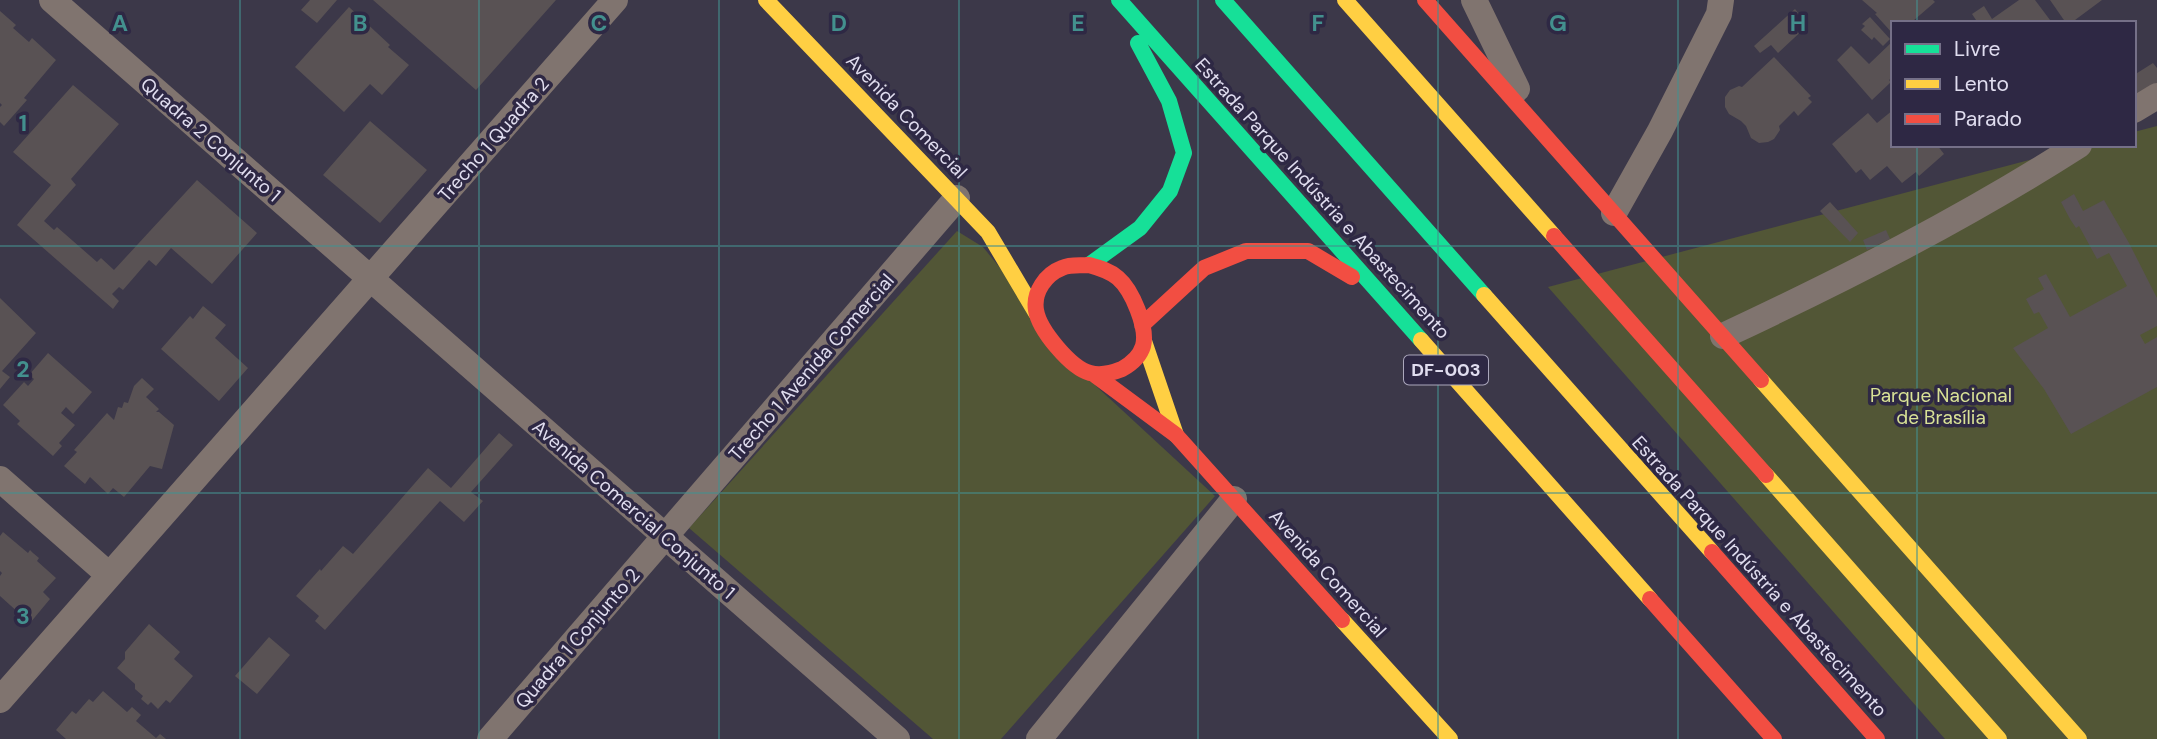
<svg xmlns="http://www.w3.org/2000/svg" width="2157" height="739" font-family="'DM Sans',sans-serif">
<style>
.green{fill:#525636}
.building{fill:#595254}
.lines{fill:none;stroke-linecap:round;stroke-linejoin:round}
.street{stroke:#80746f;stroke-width:26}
.fast{stroke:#16e098;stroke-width:16}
.slow{stroke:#ffcf43;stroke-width:16}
.jam{stroke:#f24e42;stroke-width:16}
.grid{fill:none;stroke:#43908e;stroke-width:2;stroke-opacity:0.55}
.labels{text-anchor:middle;stroke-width:7;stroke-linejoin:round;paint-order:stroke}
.shield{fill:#2e2844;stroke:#aba7bc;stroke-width:2}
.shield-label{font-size:18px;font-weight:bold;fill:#e0ddef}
.street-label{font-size:19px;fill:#e0ddef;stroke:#2e2844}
.park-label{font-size:19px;fill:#d9e296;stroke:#2e2844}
.grid-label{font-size:23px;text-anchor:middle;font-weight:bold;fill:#43908e;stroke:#2e2844;stroke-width:7;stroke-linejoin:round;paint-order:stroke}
</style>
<rect width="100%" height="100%" fill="#3c3849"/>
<!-- green -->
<path class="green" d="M2157,126V739H1945L1548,287L2086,145H2134V132Z
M957,231L983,247L1096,386L1215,496L1001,739H933L689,528Z"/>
<!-- building -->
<path class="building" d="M310,0H337L317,23L301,10Z
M373,0H556L476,90Z
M1862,0H1933L1935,2L1913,21L1914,23H1893V34L1875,14L1877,13Z
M2019,0H2035L2050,20L2046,23H1978L1972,14L1984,6L1992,19Z
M2050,0H2102L2071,23H2066Z
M349,7L390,45L388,47L409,65L382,95L370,84L344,112L295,67Z
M1795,9L1808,25L1778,53L1771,45L1760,53L1754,46Z
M0,11L16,25L13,28L29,42L32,38L56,60L24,98L27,100L4,126L0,122V107L2,105L0,103Z
M1870,17L1890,39L1883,46L1874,37L1872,40L1861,30L1865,26L1862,24Z
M1893,41V77L1889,80L1891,82L1872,100L1837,60L1851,46L1869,64Z
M1774,57L1811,96L1808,98L1812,102L1798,116L1794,111L1779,126L1780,130L1774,139L1768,142L1759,143L1751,138L1746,126L1741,121L1729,114L1725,107V97L1730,90L1739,86L1742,87Z
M2153,63L2157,68V85L2134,106V75Z
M73,85L119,124L71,179L76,185L44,221L54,230L57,227L97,262L101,258L114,270L197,180L257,233L212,284L171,248L156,266L149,260L123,290L119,287L112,294L119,301L113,309L17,225L51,185L13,152Z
M1893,110V145H1937L1944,154L1919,176L1916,172L1902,183L1887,166L1870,180L1861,169L1856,173L1832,144L1868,113L1877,123Z
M370,121L427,170L380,223L323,175Z
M2074,194L2083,211L2104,200L2129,243L2157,298V326L2140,335L2145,344L2157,337V387L2071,434L2044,389L2013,348L2048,328L2039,312L2034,314L2026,299L2044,289L2038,278L2046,274L2070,317L2127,286L2109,253L2097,259L2079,226L2076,228L2070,219L2061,202Z
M1830,202L1858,233L1850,242L1820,211Z
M1886,230L1890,239L1867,250L1863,240Z
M0,298L36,333L2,371L10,377L0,389Z
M203,306L226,325L215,338L248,368L219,401L161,349L190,316L193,319Z
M48,353L92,392L73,414L66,407L61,413L75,425L59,443L62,446L53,456L17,424L20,421L3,405L24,382L28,386L34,379L29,375Z
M142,378L154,389L146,397L159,409L156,412H159L174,425L162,469L150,466L124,497L113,488L108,494L90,477L85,484L64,466L77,452L74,450L107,413L114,420L118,407L122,408L124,402L128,403L134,386Z
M499,433L513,445L471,492L483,501L464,522L440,501L325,630L315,621L319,616L296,596L320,569L321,571L343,546L353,554L428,468L451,488Z
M3,532L28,553L30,550L33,553L39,558L37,561L56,578L43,592L50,599L30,623L0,596V576L2,573L0,571V536Z
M149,624L180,652L174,659L193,676L170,703L166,700L158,709L151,702L148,705L141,699L143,696L135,689V684L117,668L125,659V652Z
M269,637L290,655L257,694L235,676Z
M103,691L127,712L132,707L141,715L136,721L156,738L160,734L166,739H66L56,730L72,711L76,714L89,699L93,702Z"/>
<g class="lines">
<!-- street -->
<path class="street" d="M52,0L897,739
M1474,0L1517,89
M2134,110L2157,96
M1614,213L1660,131L1719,14L1721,0
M1723,336C1845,279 1965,218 2079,145
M0,479L109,575
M0,700L615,0
M490,739L957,198
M1039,739L1234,499"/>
<!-- fast -->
<path class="fast" d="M1119,0L1421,340
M1223,0L1484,295
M1089,265L1140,228L1170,191L1184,153L1169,101L1138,43"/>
<!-- slow -->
<path class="slow" d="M766,0L988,232L1036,313
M1345,0L1554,236
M1484,295L1712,552
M1421,340L1650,599
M1144,341L1176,435
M1761,380L2079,739
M1766,475L1999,739
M1342,620L1450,739"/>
<!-- jam -->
<path class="jam" d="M1425,0L1761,380
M1554,236L1766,475
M1089,265C1100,268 1110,271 1118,278C1132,290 1148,328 1143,346C1140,356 1131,364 1122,369C1112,373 1101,376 1090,373C1071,368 1039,330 1036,310C1033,292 1046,274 1062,268C1071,264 1080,266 1089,265Z
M1142,325L1204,268L1246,251H1308L1352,277
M1095,375L1176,435L1342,620
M1712,552L1877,739
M1650,599L1774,739"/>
</g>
<!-- grid -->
<path class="grid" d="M240,0V739M479,0V739M719,0V739M959,0V739M1198,0V739M1438,0V739M1678,0V739M1917,0V23M1917,145V739M0,246H2157M0,493H2157"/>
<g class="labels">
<!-- shield labels -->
<rect class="shield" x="1404" y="355.5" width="84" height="29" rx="5"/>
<g class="shield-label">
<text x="1446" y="376">DF-003</text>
</g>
<!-- street labels -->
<g class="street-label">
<text transform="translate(907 116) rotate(46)" y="7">Avenida Comercial</text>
<text transform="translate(211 139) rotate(41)" y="7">Quadra 2 Conjunto 1</text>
<text transform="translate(493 139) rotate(-49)" y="7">Trecho 1 Quadra 2</text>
<text transform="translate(1323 198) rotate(48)" y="7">Estrada Parque Indústria e Abastecimento</text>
<text transform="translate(811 367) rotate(-49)" y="7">Trecho 1 Avenida Comercial</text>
<text transform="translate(634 509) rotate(41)" y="7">Avenida Comercial Conjunto 1</text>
<text transform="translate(1328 573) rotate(48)" y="7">Avenida Comercial</text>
<text transform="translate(1760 576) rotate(48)" y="7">Estrada Parque Indústria e Abastecimento</text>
<text transform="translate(577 638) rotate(-49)" y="7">Quadra 1 Conjunto 2</text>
</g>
<!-- park labels -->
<g class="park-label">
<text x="1941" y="402">Parque Nacional<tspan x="1941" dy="22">de Brasília</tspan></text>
</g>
</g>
<g class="grid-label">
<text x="120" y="31">A</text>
<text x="360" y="31">B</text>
<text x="599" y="31">C</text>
<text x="839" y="31">D</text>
<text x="1078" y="31">E</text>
<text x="1318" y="31">F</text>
<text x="1558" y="31">G</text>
<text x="1798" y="31">H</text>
<text x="23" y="131">1</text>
<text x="23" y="377">2</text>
<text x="23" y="624">3</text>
</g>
<!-- legend -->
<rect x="1891" y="21" width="245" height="126" fill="#2e2844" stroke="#757088" stroke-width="2"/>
<rect x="1905" y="44" width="35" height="10" fill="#16e098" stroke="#757088" stroke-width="2"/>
<text x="1954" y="56" font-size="21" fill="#e0ddef">Livre</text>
<rect x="1905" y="79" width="35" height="10" fill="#ffcf43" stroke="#757088" stroke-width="2"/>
<text x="1954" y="91" font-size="21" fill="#e0ddef">Lento</text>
<rect x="1905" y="114" width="35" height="10" fill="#f24e42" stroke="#757088" stroke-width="2"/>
<text x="1954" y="126" font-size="21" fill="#e0ddef">Parado</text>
</svg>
